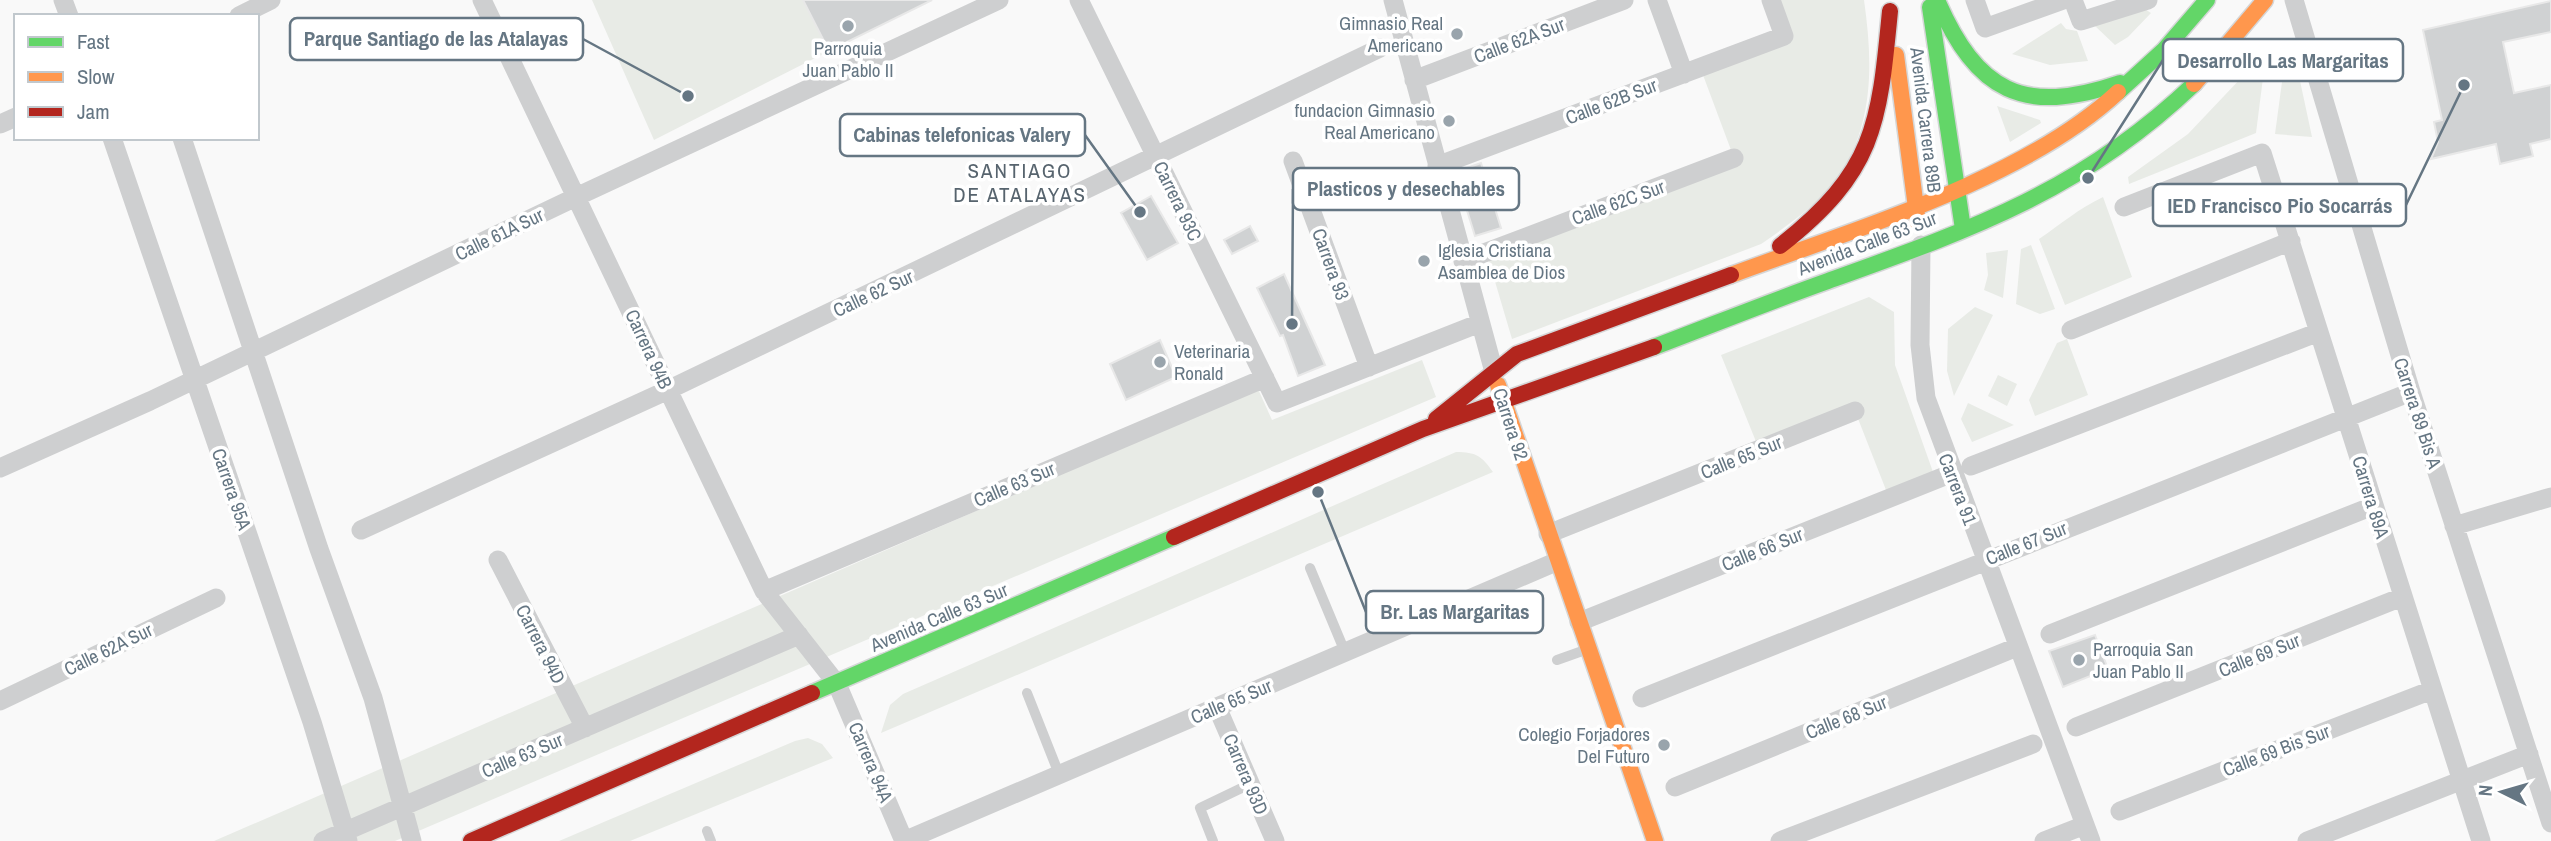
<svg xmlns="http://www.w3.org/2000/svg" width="2551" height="841" font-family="'Archivo Narrow',sans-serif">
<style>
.green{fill:#e8ebe6}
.building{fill:#d0d2d3;stroke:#e8e8e8;stroke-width:2}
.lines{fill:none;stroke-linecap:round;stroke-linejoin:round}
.fast-casing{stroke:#d5d6d7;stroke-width:19}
.slow-casing{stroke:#d5d6d7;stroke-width:19}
.jam-casing{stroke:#d5d6d7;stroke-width:19}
.lane{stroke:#cecfd0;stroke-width:10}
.street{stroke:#cecfd0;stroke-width:19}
.fast{stroke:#63d668;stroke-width:16}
.slow{stroke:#ff974d;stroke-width:16}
.jam{stroke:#b3261e;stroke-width:16}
.poi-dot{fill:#99a4ac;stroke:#fff;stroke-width:2.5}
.labels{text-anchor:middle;stroke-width:7;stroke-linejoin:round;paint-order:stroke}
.poi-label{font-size:19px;fill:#657683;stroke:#fff;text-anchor:end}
.street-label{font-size:19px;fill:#657683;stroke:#fff}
.neighbourhood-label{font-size:21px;letter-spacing:2px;fill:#57646e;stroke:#fff}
.leader{fill:none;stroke:#657683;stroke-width:2.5}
.callout-dot{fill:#657683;stroke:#fff;stroke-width:2.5}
.callout{fill:#fff;stroke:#657683;stroke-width:2.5}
.callout-label{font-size:21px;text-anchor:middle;font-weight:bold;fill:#657683}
</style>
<rect width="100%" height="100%" fill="#f9f9f9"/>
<!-- green -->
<path class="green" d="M592,0H803L829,51L654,140Z
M1771,0H1864C1873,63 1874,122 1839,177C1825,199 1783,229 1761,244L1512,339L1486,251L1734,158L1700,67L1784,36Z
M2143,8L2151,13L2128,37L2115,45L2094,25Z
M2061,23L2066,29L2077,31L2088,61L2050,65L2012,54Z
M2260,58L2265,62L2256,133L2129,184L2128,177L2188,134Z
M2296,62L2312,137L2275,134L2284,67Z
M1997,106L2040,120L2041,123L2010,142Z
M2103,197L2132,277L2065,305L2039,239C2061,224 2078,209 2103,197Z
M2031,245L2055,309L2040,314L2016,304L2021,249Z
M2008,250L2003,298L1984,290L1988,275L1986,253Z
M1869,297L1894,312L1895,365L1933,472L1886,490L1855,411L1759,449L1721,355Z
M1975,307L1993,315L1954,396L1947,371L1948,329Z
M2067,339L2088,395L2035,416L2029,400L2057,343Z
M1422,360L1436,397L395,841H214L1258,389L1272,420Z
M1998,375L2017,384L2007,406L1988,396Z
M1968,403L2014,425L1972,442L1961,419Z
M1456,452C1476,452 1482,456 1493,472L881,733L890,705L903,694Z
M808,738L822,744L833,758L630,841H559L795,741Z"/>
<!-- building -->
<path class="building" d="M803,0H932L829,51Z
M2551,1V32L2503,42L2514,93L2551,85V139L2530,144L2533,156L2500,164L2496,144L2431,159L2438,142L2434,122L2442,120L2423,30Z
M1481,163L1501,228L1475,236L1455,172Z
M1151,196L1178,243L1147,260L1121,213Z
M1250,226L1258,241L1232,254L1224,240Z
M1284,274L1325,365L1298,376L1283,335L1280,336L1257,288Z
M1160,340L1176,377L1126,400L1110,364Z
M2095,635L2108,669L2063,687L2049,651Z"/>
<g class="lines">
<!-- fast casing -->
<g class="fast-casing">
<path id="fast" d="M1937,0C1977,92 2023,116 2120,83
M1930,7L1963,229
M2118,92L2164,50L2207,0
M1654,347C1712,325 1769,302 1828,281C1970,230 2082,191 2194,84
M812,693L1174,537"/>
</g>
<!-- slow casing -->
<g class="slow-casing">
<path id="slow" d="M1896,55L1918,223
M2194,84L2265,0
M1731,275C1852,230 2024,180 2118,92
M1498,385L1655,841"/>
</g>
<!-- jam casing -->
<g class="jam-casing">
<path id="jam" d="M1780,246C1875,171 1879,126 1890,11
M1436,419L1517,354L1731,275
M1174,537L1423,429L1654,347
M471,841L812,693"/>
</g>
<!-- lane -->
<path class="lane" d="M1310,568L1345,652
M1557,660L1588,649
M1027,693L1059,774
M707,831L711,841
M1213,841L1200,808L1250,784"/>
<!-- street -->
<path class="street" d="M63,0L69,16
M482,0L764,591L837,684L904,841
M1079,0L1277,403L1480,323
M1393,0L1494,372
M1657,0L1684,74
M1975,0L1985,28L2063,0
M2073,0L2081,21L2148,0
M2294,0L2411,392L2551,823
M239,16L271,0
M1414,80L1624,0
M0,124L16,117
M112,138L312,722L348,841
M182,138L319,549L373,698L412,841
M1293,161L1369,367
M1437,166L1784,36L1771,0
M2124,207L2262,153L2481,841
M1921,245L1920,345L1926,398L2091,841
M1463,261L1734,158
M2071,330L2291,241
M1971,466L2319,332
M0,468L150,401L576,197L999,0
M2454,526L2551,497
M361,530L668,390L1380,48
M1548,534L1855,411
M498,560L585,728
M764,591L1265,378
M1579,622L1945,476
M2050,634L2373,506
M1642,698L2411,392
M0,701L216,598
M1217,707L1275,841
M2076,727L2402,597
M1675,787L2017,647
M2120,811L2432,690
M323,841L799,635
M904,841L1558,561
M1780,841L2033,744
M2044,841L2085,825
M2307,841L2529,754"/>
<!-- fast -->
<use href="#fast" class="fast"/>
<!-- slow -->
<use href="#slow" class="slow"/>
<!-- jam -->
<use href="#jam" class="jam"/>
</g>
<!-- markers -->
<g class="poi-dot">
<circle cx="848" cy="26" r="7"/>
<circle cx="1457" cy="34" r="7"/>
<circle cx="1449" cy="121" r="7"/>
<circle cx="1424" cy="261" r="7"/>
<circle cx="1160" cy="362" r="7"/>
<circle cx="2079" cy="660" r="7"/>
<circle cx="1664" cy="745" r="7"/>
</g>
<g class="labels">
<!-- poi labels -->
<g class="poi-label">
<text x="1443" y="30">Gimnasio Real<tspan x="1443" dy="22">Americano</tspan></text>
<text x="848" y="55" text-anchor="middle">Parroquia<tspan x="848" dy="22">Juan Pablo II</tspan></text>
<text x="1435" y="117">fundacion Gimnasio<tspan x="1435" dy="22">Real Americano</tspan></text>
<text x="1438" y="257" text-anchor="start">Iglesia Cristiana<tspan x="1438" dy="22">Asamblea de Dios</tspan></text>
<text x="1174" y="358" text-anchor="start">Veterinaria<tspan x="1174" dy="22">Ronald</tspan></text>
<text x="2093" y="656" text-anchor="start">Parroquia San<tspan x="2093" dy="22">Juan Pablo II</tspan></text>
<text x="1650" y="741">Colegio Forjadores<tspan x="1650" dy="22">Del Futuro</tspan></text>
</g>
<!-- street labels -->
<g class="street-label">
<text transform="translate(1519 40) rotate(-21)" y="7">Calle 62A Sur</text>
<text transform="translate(1611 101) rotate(-21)" y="7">Calle 62B Sur</text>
<text transform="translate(1926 120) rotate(83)" y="7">Avenida Carrera 89B</text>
<text transform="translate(1178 201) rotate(64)" y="7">Carrera 93C</text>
<text transform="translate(1618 202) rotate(-20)" y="7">Calle 62C Sur</text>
<text transform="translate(499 234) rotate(-26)" y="7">Calle 61A Sur</text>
<text transform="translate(1867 243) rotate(-21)" y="7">Avenida Calle 63 Sur</text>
<text transform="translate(1331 264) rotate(70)" y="7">Carrera 93</text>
<text transform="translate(873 293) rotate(-25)" y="7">Calle 62 Sur</text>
<text transform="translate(649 349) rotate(65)" y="7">Carrera 94B</text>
<text transform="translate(2418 413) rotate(72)" y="7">Carrera 89 Bis A</text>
<text transform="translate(1511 424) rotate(72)" y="7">Carrera 92</text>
<text transform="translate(1741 457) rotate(-22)" y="7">Calle 65 Sur</text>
<text transform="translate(1014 484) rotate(-23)" y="7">Calle 63 Sur</text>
<text transform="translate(232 489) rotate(71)" y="7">Carrera 95A</text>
<text transform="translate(1958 489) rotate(69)" y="7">Carrera 91</text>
<text transform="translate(2371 497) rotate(73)" y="7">Carrera 89A</text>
<text transform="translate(2026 543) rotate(-22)" y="7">Calle 67 Sur</text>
<text transform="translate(1762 549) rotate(-22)" y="7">Calle 66 Sur</text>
<text transform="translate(939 617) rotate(-23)" y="7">Avenida Calle 63 Sur</text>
<text transform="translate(541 644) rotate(63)" y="7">Carrera 94D</text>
<text transform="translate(108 649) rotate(-26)" y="7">Calle 62A Sur</text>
<text transform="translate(2259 655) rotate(-22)" y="7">Calle 69 Sur</text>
<text transform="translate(1231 701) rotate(-23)" y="7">Calle 65 Sur</text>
<text transform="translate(1846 717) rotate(-22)" y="7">Calle 68 Sur</text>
<text transform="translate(2276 750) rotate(-21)" y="7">Calle 69 Bis Sur</text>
<text transform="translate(522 755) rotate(-23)" y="7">Calle 63 Sur</text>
<text transform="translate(871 762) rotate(67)" y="7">Carrera 94A</text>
<text transform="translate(1246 774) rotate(67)" y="7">Carrera 93D</text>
</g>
<!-- neighbourhood labels -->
<g class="neighbourhood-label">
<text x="1020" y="178">SANTIAGO<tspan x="1020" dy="24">DE ATALAYAS</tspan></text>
</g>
</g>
<!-- callouts -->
<path class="leader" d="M688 96L583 39M2088 178L2163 60M1140 212L1085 135M1292 324L1293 189M2464 85L2406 205M1318 492L1366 612"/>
<g class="callout-dot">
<circle cx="688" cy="96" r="7"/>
<circle cx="2088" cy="178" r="7"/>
<circle cx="1140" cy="212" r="7"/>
<circle cx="1292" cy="324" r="7"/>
<circle cx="2464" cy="85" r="7"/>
<circle cx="1318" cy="492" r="7"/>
</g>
<g class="callout">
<rect x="290" y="18" width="293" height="42" rx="7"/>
<rect x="2163" y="39" width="240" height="42" rx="7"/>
<rect x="840" y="114" width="245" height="42" rx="7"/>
<rect x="1293" y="168" width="226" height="42" rx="7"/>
<rect x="2153" y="184" width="253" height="42" rx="7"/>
<rect x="1366" y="591" width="177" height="42" rx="7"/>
</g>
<g class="callout-label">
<text x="436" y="46">Parque Santiago de las Atalayas</text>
<text x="2283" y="68">Desarrollo Las Margaritas</text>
<text x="962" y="142">Cabinas telefonicas Valery</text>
<text x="1406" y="196">Plasticos y desechables</text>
<text x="2280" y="213">IED Francisco Pio Socarrás</text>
<text x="1455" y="619">Br. Las Margaritas</text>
</g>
<!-- legend -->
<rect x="14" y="14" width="245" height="126" fill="#ffffff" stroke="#c1c8cd" stroke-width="2"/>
<rect x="28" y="37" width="35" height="10" fill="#63d668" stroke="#c1c8cd" stroke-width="2"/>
<text x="77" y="49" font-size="21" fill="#657683">Fast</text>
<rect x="28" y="72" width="35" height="10" fill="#ff974d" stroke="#c1c8cd" stroke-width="2"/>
<text x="77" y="84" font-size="21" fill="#657683">Slow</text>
<rect x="28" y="107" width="35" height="10" fill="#b3261e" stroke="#c1c8cd" stroke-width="2"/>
<text x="77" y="119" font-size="21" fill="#657683">Jam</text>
<!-- north arrow -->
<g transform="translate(2502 792) rotate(275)" stroke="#ffffff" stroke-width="5" paint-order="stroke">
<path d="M0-5L12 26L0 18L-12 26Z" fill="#657683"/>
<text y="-10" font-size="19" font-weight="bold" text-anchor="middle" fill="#657683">N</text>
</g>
</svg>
